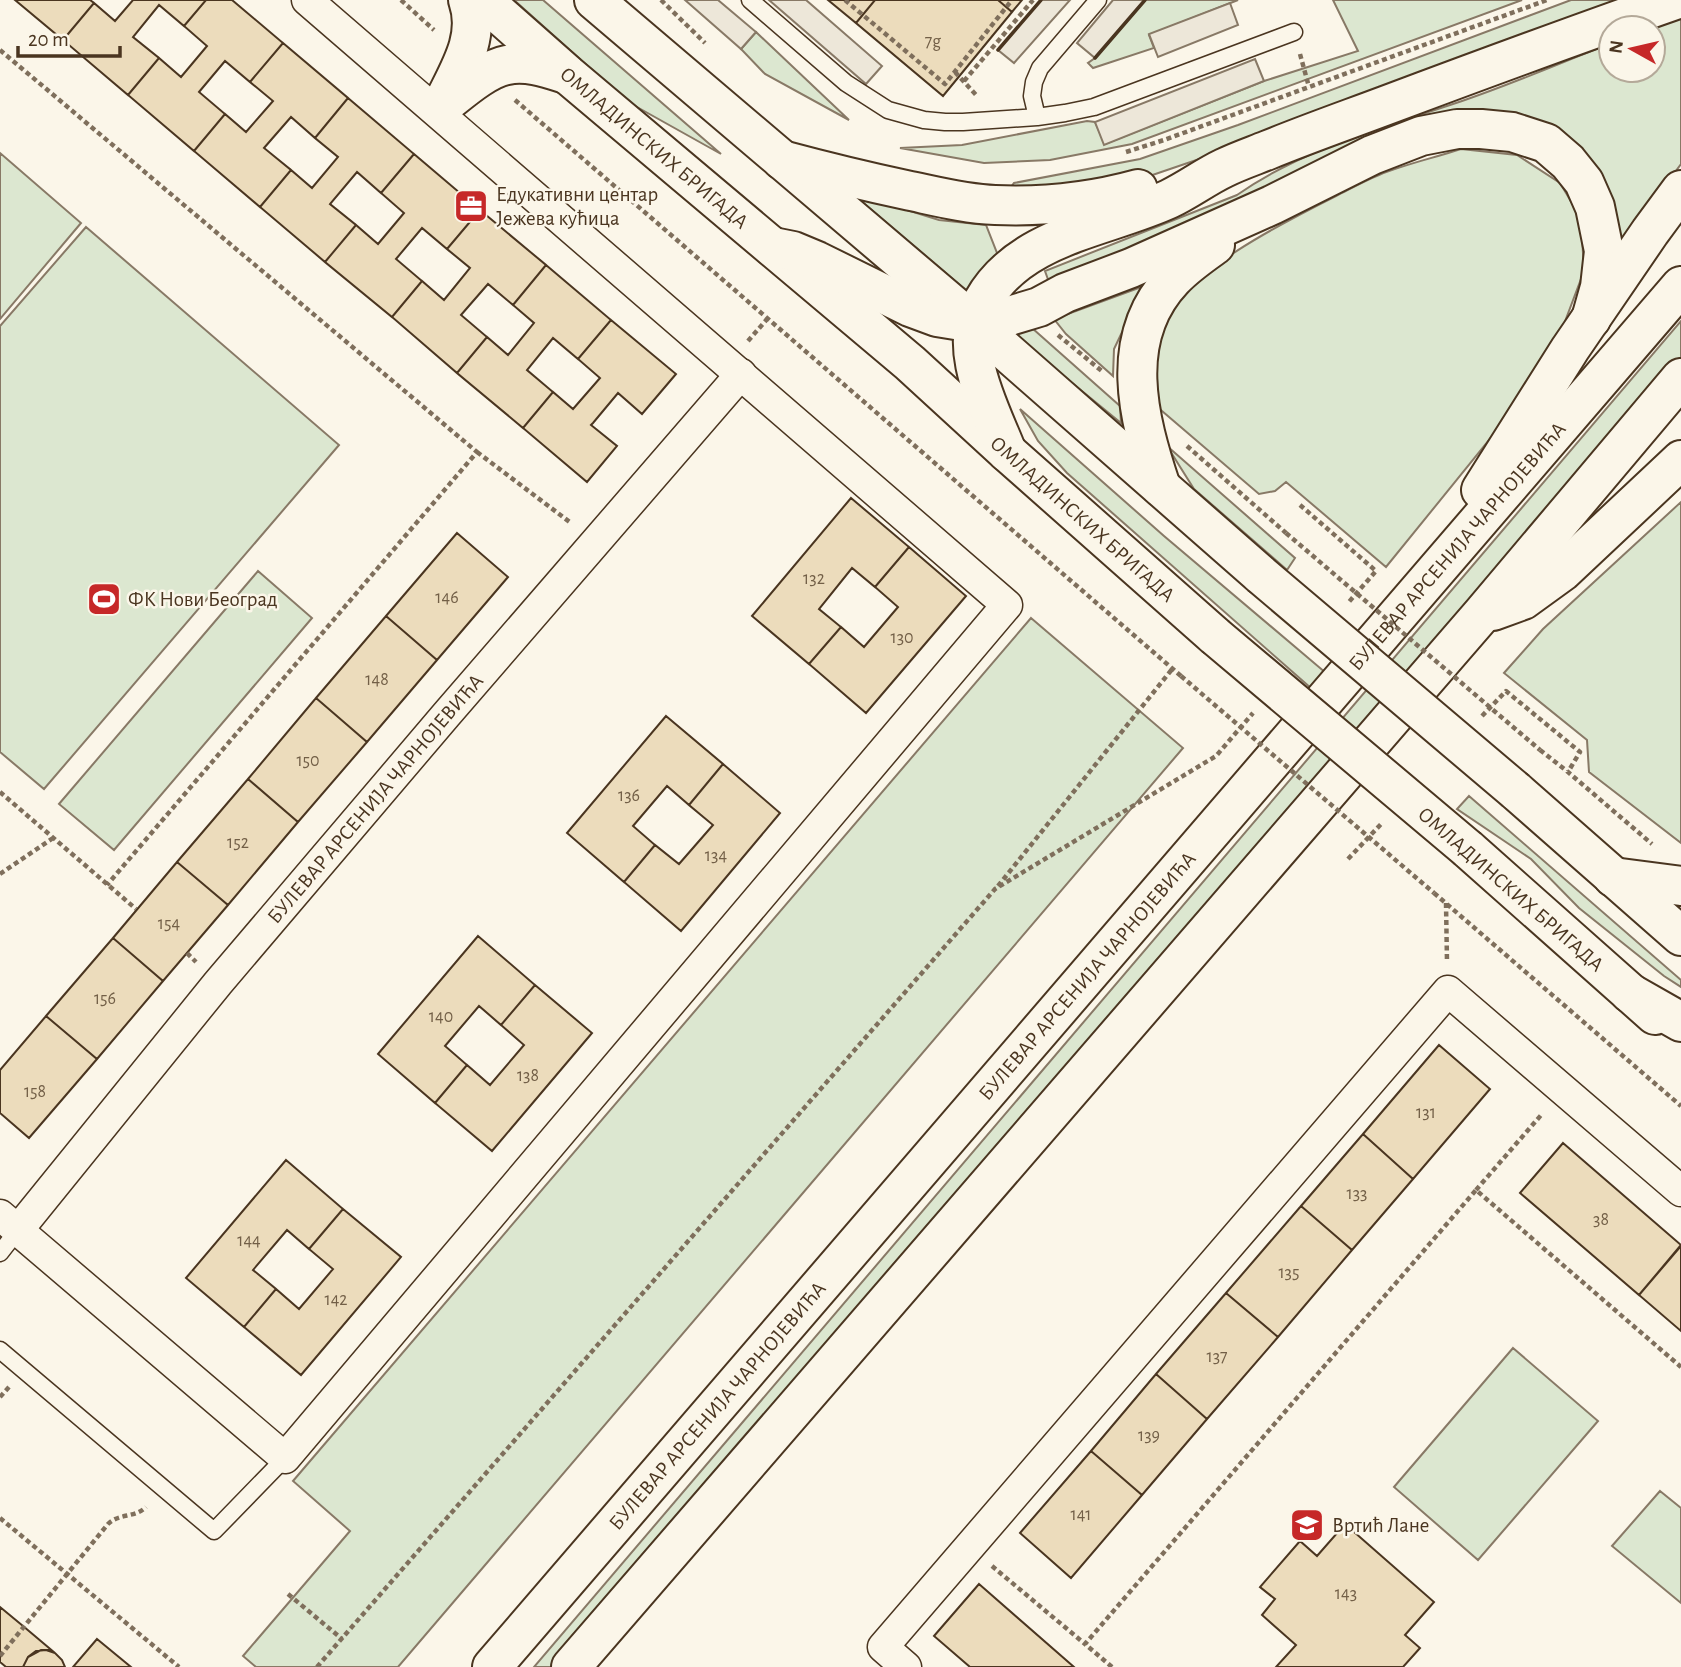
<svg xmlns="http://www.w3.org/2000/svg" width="1681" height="1667" font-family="'Alegreya Sans',sans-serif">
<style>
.green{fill:#dce7d0;stroke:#887966;stroke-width:2}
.parking{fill:#ede7d9;stroke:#887966;stroke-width:2}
.building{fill:#ecdcbc;stroke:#4a3520;stroke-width:2}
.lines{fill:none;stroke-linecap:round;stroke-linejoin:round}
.service-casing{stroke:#4a3520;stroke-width:19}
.minor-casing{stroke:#4a3520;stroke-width:33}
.secondary-casing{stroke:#4a3520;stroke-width:42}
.trunk-casing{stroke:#4a3520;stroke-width:42}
.path{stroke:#7f6f5c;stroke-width:4.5;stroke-dasharray:5 3.5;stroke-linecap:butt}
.service{stroke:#fbf6e9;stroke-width:16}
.minor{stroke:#fbf6e9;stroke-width:30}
.secondary{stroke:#fbf6e9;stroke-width:38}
.trunk{stroke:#fbf6e9;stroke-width:38}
.secondary-bridge-casing{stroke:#4a3520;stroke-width:42;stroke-linecap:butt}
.path-bridge{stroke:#7f6f5c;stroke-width:4.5;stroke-dasharray:5 3.5;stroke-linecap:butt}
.secondary-bridge{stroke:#fbf6e9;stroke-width:38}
.fence{stroke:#4a3520;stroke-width:2;stroke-dasharray:9 3.5;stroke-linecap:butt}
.wall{stroke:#4a3520;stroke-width:3.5}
.labels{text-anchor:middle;stroke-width:5;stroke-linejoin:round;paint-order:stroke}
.number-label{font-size:18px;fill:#725f47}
.street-label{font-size:21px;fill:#4a3520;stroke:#fbf6e9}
.poi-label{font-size:21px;fill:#4a3520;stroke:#fbf6e9;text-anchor:start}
</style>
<rect width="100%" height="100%" fill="#fbf6e9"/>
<!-- green -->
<path class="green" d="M514,0H543L721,154L628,102Z
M1145,0H1238L1149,35L1154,48L1093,68L1088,63L1095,58Z
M1333,0H1522L1132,144L1050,160L984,163L900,148L962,145L1087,121L1095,122L1105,144L1264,81L1358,51Z
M1571,0H1632L1264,137L1129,183L1003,198L1014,183L1140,159L1238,125Z
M1681,16V164L1620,246L1522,120L1341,156L1050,285L1045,271L1237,195C1304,148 1385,127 1462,101C1512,84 1561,63 1611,43V70H1653V28Z
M756,32L849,120L765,74L741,49Z
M1461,149L1517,155L1560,183L1581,218L1584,271L1564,324L1498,429L1386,567L1286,482L1275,491L1259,494L1155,405C1154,376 1150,353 1161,325C1182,273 1286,221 1336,196C1350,189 1364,181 1379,175C1405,164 1434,158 1461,149Z
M0,153L81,223L0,319Z
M855,196H862L939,220L986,225L999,258L968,292Z
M86,227L339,445L44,789L0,752V326Z
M1144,286L1114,349L1113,376L1066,334L1054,319Z
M1681,321V360L564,1667H534Z
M1032,328L1120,406L1121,423L1011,333Z
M1020,409L1164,536L1326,673L1312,689L1067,473L1038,441Z
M1167,446L1295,558L1287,570L1194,489Z
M1681,502V843L1589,772L1587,740L1504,673L1543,629Z
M258,571L312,618L114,850L59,804Z
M1031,618L1183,748L398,1667H256L243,1656L350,1531L293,1481Z
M1469,796L1681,980V987L1664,976L1579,908L1531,859L1457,809Z
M1513,1348L1598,1421L1478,1560L1394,1487Z
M1660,1491L1681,1508V1603L1612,1546Z"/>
<!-- parking -->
<path class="parking" d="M685,0H718L756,32L741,49Z
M769,0H806L882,66L866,84Z
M1041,0H1070L1014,63L998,50Z
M1113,0H1145L1095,58L1077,43Z
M1230,3L1238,25L1158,57L1149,34Z
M1255,59L1264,81L1104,145L1095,122Z"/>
<!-- building -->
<path class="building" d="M15,0H90L94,3L63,40Z
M133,0H206L184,26L159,5L133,37L159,58L128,95L63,40L94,3L115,21Z
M206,0H232L283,43L250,82L225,61L199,92L225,114L194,151L128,95L159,58L181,77L207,46L184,26Z
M828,0H875L856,23Z
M875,0H998L1012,12L943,96L856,23Z
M998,0H1022L1012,12Z
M283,43L348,98L315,138L291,117L264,148L291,170L260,207L194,151L225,114L246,132L273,101L250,82Z
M348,98L414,154L381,193L357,172L330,204L356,225L325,262L260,207L291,170L312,188L338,157L315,138Z
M414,154L480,210L447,249L422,228L396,259L422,281L392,317L325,262L356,225L378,244L404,213L381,193Z
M480,210L546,265L513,305L488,284L461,315L487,337L457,373L392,317L422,281L444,300L470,268L447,249Z
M546,265L611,320L578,359L553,338L527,370L553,392L523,428L457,373L487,337L508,355L534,323L513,305Z
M611,320L676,374L642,414L618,393L593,423L591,425L617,446L587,482L523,428L553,392L573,409L600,378L578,359Z
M851,498L909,547L875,587L852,568L819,609L841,627L809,664L752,616Z
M457,533L508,577L437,660L386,616Z
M909,547L966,596L866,713L809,664L841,627L864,647L898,607L875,587Z
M386,616L437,660L367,742L316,698Z
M316,698L367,742L298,822L248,779Z
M666,716L723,764L689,805L667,786L633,826L655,845L624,882L567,833Z
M723,764L780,813L681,931L624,882L655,845L679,864L713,825L689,805Z
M248,779L298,822L228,905L177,862Z
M177,862L228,905L163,981L113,938Z
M478,936L535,985L501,1025L479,1006L445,1046L467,1065L435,1103L378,1054Z
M113,938L163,981L97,1059L46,1016Z
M535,985L592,1033L492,1151L435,1103L467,1065L490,1085L524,1045L501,1025Z
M46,1016L97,1059L29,1138L0,1113V1070Z
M1439,1045L1490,1089L1413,1179L1363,1134Z
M1363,1134L1413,1179L1352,1250L1301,1206Z
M1563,1143L1681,1245L1639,1295L1520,1193Z
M286,1160L343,1209L309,1249L287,1230L253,1270L276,1289L244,1327L186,1278Z
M1301,1206L1352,1250L1278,1337L1226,1293Z
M343,1209L401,1257L301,1375L244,1327L276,1289L299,1309L333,1269L309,1249Z
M1681,1246V1331L1639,1295Z
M1226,1293L1278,1337L1207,1419L1156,1374Z
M1156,1374L1207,1419L1142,1495L1091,1451Z
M1091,1451L1142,1495L1071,1578L1020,1533Z
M1345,1524L1434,1602L1405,1635L1420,1648L1403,1667H1276L1296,1645L1262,1615L1275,1599L1260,1587L1300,1541L1317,1556Z
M979,1584L1074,1667H970L934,1636Z
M0,1607L23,1626L55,1653L46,1650L36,1651L28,1657L23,1667H6L0,1662Z
M97,1639L131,1667H73Z
M41,1650H50L55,1653L62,1660L65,1667H23L28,1657Z"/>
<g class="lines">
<!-- service casing -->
<g class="service-casing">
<path id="service" d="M750,0L846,83L888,110L924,120L945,122H963L1037,117L1032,96L1034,82L1040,68L1098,0
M1037,117L1065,113L1094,107L1294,32
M0,1253L18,1230
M0,1350L214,1531L285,1458"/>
</g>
<!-- minor casing -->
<g class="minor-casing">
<g id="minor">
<path d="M0,1215L285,1458L1007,605L307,0"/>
<path id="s1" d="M18,1230L218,983L446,715L741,374"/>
<path d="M906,1667L883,1647L1448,991L1681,1191"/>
</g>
</g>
<!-- secondary casing -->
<g class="secondary-casing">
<g id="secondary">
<path id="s2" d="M483,0L568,75L910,363L1007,452L1215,636"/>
<path d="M594,0L974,323L1261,575"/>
<path d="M443,103C459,70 481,37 468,0"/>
<path d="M442,106C459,93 485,69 507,65C527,61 547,68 566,74"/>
<path d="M1516,791L1681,936"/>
<path d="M1468,849L1655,1015"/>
</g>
</g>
<!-- trunk casing -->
<g class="trunk-casing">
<g id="trunk">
<path d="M782,160C823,171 864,181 906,190C935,196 965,204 995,205C1044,207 1091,202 1138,189"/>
<path d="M773,247L793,251L817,261L910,307L937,317L974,323L1006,317L1039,307L1065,293L1131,268L1272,205L1372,155L1421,136L1457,129H1481L1512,132L1546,143L1568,162L1584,182L1595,207L1604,251L1600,287L1591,319"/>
<path d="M1007,452C989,406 956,349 983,301C1020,235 1106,228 1169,199C1188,190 1205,177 1224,168C1238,161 1253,156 1268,150C1307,134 1347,120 1387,105C1483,69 1578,34 1675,0"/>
<path d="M1161,487C1138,418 1117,338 1173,279C1185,266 1201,255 1215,245"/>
<path d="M1481,490L1570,349L1650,232L1681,190"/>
<path d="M1493,611L1523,600L1563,571L1681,460"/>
<path d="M1613,877L1681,886"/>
<path d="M1630,993L1681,1022"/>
<path id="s3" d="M492,1667L1681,286"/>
<path d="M571,1667L1482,614L1681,378"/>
</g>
</g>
<!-- path -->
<path class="path" d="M401,0L434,30
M661,0L705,43
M845,0L945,84L1012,0
M0,50L477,452L107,885
M1300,54L1309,87
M955,72L978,97
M964,81L1033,0
M515,100L1181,676
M1126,152L1164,140L1547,0
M1058,335L1103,372
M748,341L768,318
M1187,446L1286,533
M477,452L571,523
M1300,505L1376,571L1348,603
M1482,716L1506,691L1580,752L1568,772
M1540,750L1568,772L1652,844
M0,792L136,909
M1348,859L1383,822
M0,874L53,838
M998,886L1173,668
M1434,893L1681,1106
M1446,903L1447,962
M187,953L196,962
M1476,1190L1542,1114
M0,1397L9,1387
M0,1518L179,1667
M992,1566L1085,1644
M288,1594L342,1639
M0,1656L108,1524C119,1513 135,1518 146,1507
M317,1667L995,889L1216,756L1253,713
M1112,1667L1085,1644L1476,1190L1681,1367"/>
<!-- service -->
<use href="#service" class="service"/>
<!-- minor -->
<use href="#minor" class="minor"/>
<!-- secondary -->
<use href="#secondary" class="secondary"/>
<!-- trunk -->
<use href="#trunk" class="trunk"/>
<!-- secondary-bridge casing -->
<g class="secondary-bridge-casing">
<path id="secondary-bridge" d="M1261,575L1516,791
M1215,636L1468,849"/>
</g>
<!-- path-bridge -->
<path class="path-bridge" d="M1286,533L1540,750
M1181,676L1434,893"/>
<!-- secondary-bridge -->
<use href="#secondary-bridge" class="secondary-bridge"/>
<!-- fence -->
<path class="fence" d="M998,50L1041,0
M1095,58L1145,0"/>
<!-- wall -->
<path class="wall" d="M998,50L1041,0
M1095,58L1145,0"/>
</g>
<!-- icons -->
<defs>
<g id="office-square" transform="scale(1.75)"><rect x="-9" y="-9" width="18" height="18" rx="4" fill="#c62828" stroke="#fbf6e9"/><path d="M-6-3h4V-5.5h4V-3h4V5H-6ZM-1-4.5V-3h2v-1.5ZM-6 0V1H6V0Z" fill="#fff"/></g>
<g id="stadium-square" transform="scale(1.75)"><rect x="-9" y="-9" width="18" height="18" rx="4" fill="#c62828" stroke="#fbf6e9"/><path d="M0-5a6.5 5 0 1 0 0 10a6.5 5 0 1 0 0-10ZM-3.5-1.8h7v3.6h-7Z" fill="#fff"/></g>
<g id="school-square" transform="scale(1.75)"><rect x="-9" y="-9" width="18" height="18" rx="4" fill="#c62828" stroke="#fbf6e9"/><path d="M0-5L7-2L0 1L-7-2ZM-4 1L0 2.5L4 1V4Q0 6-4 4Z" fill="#fff"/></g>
</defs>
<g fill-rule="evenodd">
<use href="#office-square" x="471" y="206"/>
<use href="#stadium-square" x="104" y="599"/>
<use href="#school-square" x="1307" y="1525"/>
</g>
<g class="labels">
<!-- number labels -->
<g class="number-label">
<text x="933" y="47">7g</text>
<text x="814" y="584">132</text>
<text x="447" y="603">146</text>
<text x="902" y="643">130</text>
<text x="377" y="685">148</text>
<text x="308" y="766">150</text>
<text x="629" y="801">136</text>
<text x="238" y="848">152</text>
<text x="716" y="861">134</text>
<text x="169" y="929">154</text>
<text x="105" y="1004">156</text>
<text x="441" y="1022">140</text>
<text x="528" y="1081">138</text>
<text x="35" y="1097">158</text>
<text x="1426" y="1118">131</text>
<text x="1357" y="1199">133</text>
<text x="1601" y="1225">38</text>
<text x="249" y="1246">144</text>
<text x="1289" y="1278">135</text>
<text x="336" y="1305">142</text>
<text x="1217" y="1362">137</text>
<text x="1149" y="1441">139</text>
<text x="1081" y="1520">141</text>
<text x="1346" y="1599">143</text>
</g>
<!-- street labels -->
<g class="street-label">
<text dy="7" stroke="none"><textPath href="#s2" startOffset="226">ОМЛАДИНСКИХ БРИГАДА</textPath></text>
<text dy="7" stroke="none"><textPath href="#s2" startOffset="793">ОМЛАДИНСКИХ БРИГАДА</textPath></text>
<text dy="7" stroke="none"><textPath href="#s3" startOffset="1479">БУЛЕВАР АРСЕНИЈА ЧАРНОЈЕВИЋА</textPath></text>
<text dy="7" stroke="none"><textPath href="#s1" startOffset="560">БУЛЕВАР АРСЕНИЈА ЧАРНОЈЕВИЋА</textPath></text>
<text transform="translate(1511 889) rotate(41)" y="7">ОМЛАДИНСКИХ БРИГАДА</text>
<text dy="7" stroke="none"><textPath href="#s3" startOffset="912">БУЛЕВАР АРСЕНИЈА ЧАРНОЈЕВИЋА</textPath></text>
<text dy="7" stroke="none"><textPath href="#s3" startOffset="345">БУЛЕВАР АРСЕНИЈА ЧАРНОЈЕВИЋА</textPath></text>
</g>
<!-- poi labels -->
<g class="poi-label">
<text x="496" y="201">Едукативни центар<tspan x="496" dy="24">Јежева кућица</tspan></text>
<text x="128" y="606">ФК Нови Београд</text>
<text x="1332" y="1532">Вртић Лане</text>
</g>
</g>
<!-- north arrow -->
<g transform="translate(1632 49) rotate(278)"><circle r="33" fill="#fbf6e9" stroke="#b4a999" stroke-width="2"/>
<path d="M0-5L12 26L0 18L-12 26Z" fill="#c62828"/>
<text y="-10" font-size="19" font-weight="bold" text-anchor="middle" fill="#4a3520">N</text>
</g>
<!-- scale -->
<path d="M18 46v10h102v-10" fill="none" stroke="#4a3520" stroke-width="3.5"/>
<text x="28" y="46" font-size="21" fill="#4a3520" stroke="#fbf6e9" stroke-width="5" paint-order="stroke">20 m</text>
</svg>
